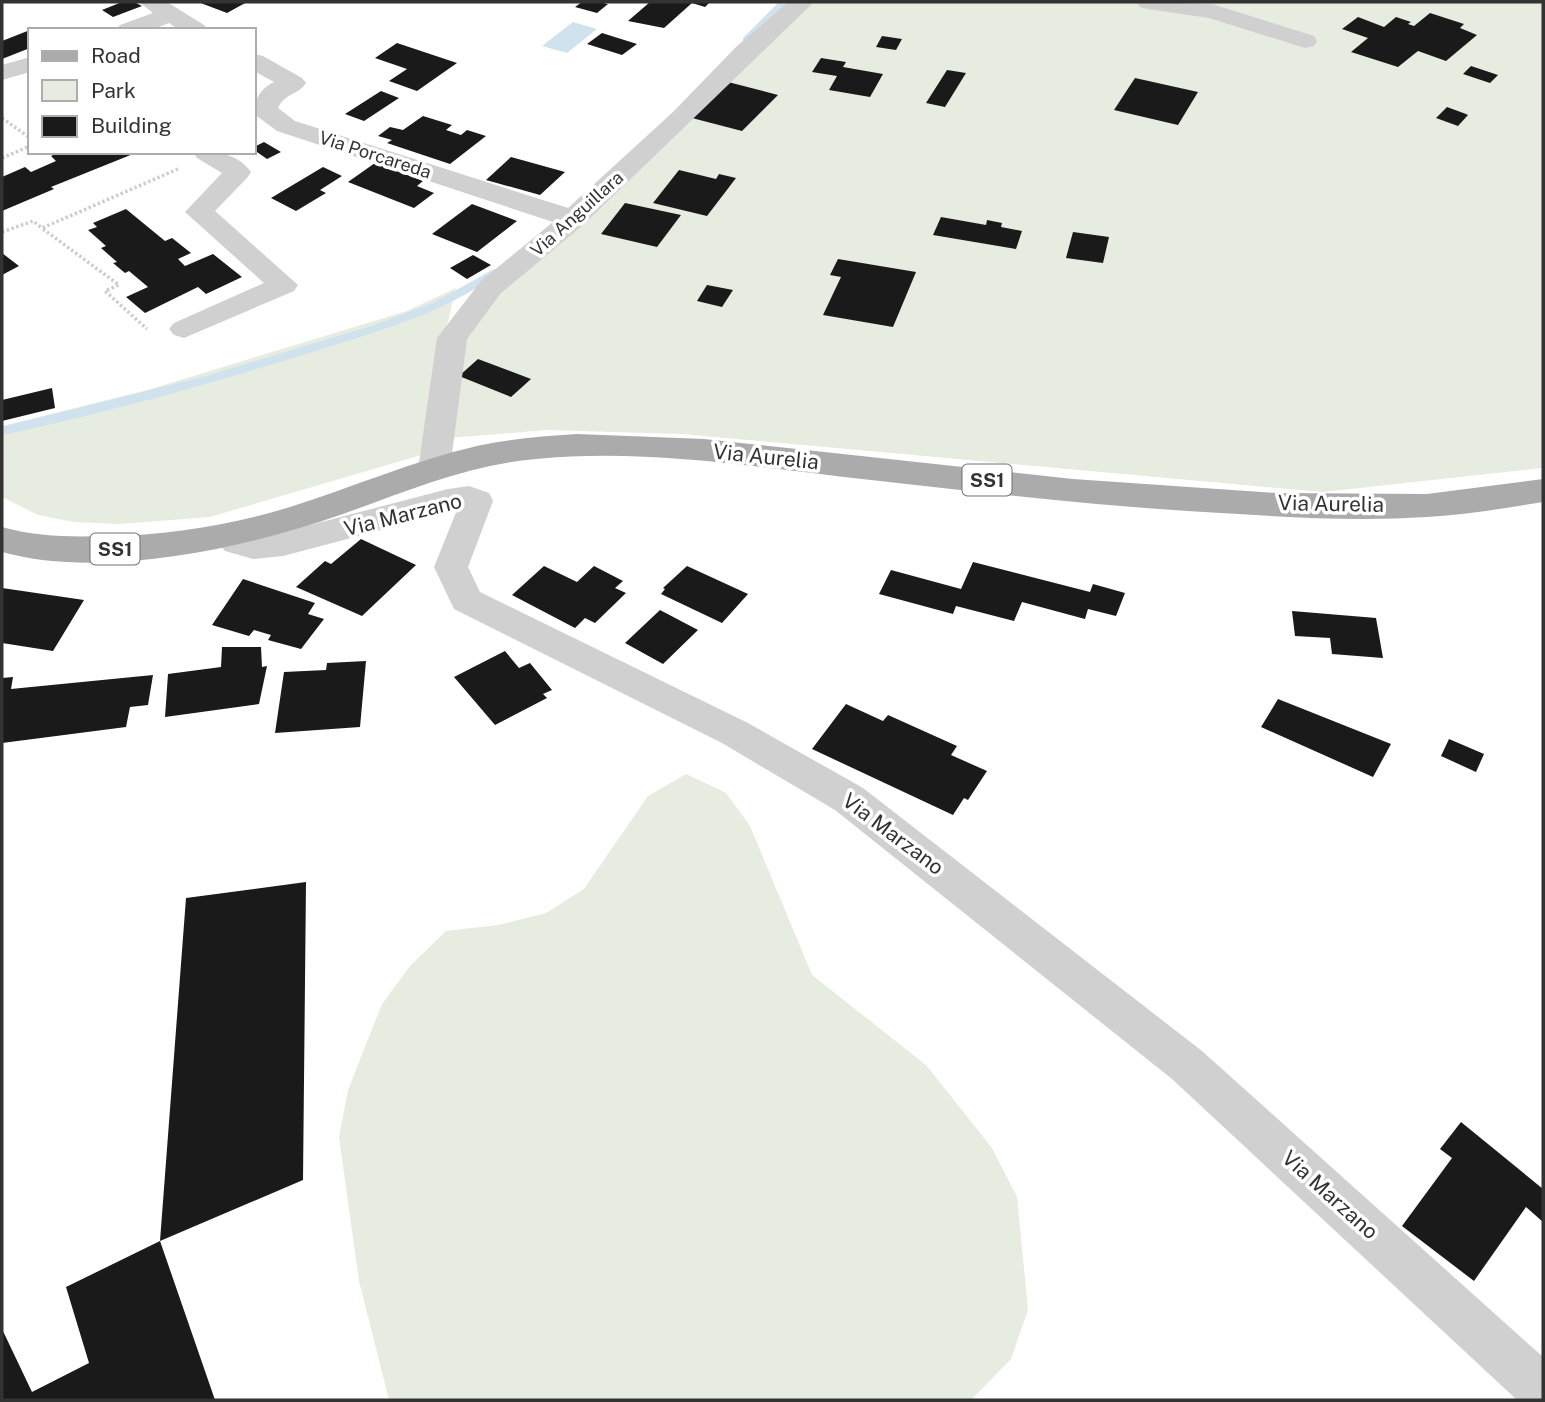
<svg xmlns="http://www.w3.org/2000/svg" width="1545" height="1402" font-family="'Public Sans',sans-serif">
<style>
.green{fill:#e6ecdf}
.water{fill:#cfe2ee}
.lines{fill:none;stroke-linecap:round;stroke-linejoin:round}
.stream{fill:#cfe2ee;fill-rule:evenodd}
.building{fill:#1a1a1a}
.path{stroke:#cdcdcd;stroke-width:3.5;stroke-dasharray:2.5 2.5;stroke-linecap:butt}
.street{fill:#d0d0d0;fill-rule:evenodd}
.primary{fill:#ababab;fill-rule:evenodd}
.labels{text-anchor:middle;stroke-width:7;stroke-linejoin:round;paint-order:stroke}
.far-street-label{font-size:18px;fill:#333;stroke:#fff}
.shield{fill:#fff;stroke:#707070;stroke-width:2}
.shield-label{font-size:19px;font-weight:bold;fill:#333}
.street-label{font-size:21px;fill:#333;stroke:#fff}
</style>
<rect width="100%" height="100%" fill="#fff"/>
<!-- green -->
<path class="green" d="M809,2H1543V468L1323,492L682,434L547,430L449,438L457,347L482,307L628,177Z
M456,288L441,350L428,453L210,517L119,524L74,522L38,515L2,497V426L144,391L407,311Z
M686,774L726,793L750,826L812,975L926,1065L992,1148L1017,1197L1028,1310L1011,1359L971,1400H389L359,1281L339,1137L348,1090L382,1004L411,965L446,931L498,925L546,913L584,889L648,796Z"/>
<!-- water -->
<path class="water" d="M573,22L597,29L567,53L542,46Z"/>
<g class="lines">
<!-- stream -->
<path class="stream" d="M779,2H788L749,42H743V38Z
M494,269L498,270V274C442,314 376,332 312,352C210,384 106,413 2,435V427L206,376L371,326L433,303Z"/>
</g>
<!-- building -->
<path class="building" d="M122,2H134L142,6L113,17L102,10Z
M198,2H247L227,13Z
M582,2H599L608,4L597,13L575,7Z
M650,2H710L705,7L692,3L664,28L628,21Z
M1430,13L1464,24L1460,28L1477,35L1446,61L1418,51L1398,67L1351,52L1368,38L1342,29L1358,17L1384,27L1396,17L1411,22L1408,24L1414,26Z
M30,30V48L2,59V41Z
M602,33L637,44L622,55L587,44Z
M882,36L902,39L896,50L876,47Z
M397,43L457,63L417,91L389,81L407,69L375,58Z
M821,58L846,62L843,67L883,74L870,97L829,90L837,76L812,72Z
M1471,66L1498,75L1490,83L1463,74Z
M947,70L966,73L945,107L926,103Z
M1135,78L1198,92L1178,125L1114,110Z
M728,82L778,95L742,131L692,118Z
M381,91L399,98L364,121L345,114Z
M1447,107L1466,114L1468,115L1458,126L1436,118Z
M423,116L452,125L446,130L461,135L467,130L486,136L450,164L387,143L392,140L378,136L390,127L403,130Z
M264,142L281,152L267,159L254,150V147Z
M60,152H138L51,187L54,189L2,211V177L25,167L31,172L56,161L51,156Z
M511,157L565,172L540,195L486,180Z
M375,163L423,181L417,186L434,193L414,208L348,182Z
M323,167L342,176L320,190L326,193L296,211L271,198Z
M679,170L716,179L719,174L736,178L707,216L653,203Z
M625,203L681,215L657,247L601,234Z
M472,204L517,221L477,252L432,234Z
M126,209L165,241L172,238L191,253L178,259L185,266L213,254L242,277L206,294L198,287L145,313L126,297L148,287L129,271L125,273L113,263L117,262L101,248L106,246L88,230L97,227L93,223Z
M941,217L986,225L987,220L1002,223L1001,227L1022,231L1016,249L933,235Z
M1073,232L1109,237L1103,263L1066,258Z
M2,253L19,266L2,275Z
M473,255L491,265L467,279L450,268Z
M838,259L916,272L893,327L823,315L841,277L830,275Z
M707,285L733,290L722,307L697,301Z
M478,359L531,379L511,397L459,376Z
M52,388L55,408L2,421V400Z
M361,539L416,565L362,616L296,587L325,561L331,564Z
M973,562L1090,592L1093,584L1125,593L1116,616L1088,609L1085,619L1022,602L1014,621L956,606L953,614L879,594L891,570L961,589Z
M544,566L577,582L594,566L623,581L615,588L626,593L595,623L585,618L575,628L512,595Z
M687,566L748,594L722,623L661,594L665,589L663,588Z
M243,579L315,603L308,614L324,619L301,649L268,640L271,635L254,630L249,636L212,625Z
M2,588L84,600L53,651L2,643Z
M660,610L698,630L663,664L625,643Z
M1292,611L1376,618L1383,658L1332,654L1330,638L1295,636Z
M222,647H261L262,667L267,666L259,704L165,717L168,674L221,667Z
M505,651L519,668L530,663L552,690L543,694L547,698L495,725L454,677Z
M366,661L360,727L275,733L284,672L326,670L327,663Z
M153,675L148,705L130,707L126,727L2,743V678L13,677L11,689Z
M1278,699L1391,744L1373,777L1261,727Z
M846,704L883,721L888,715L957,746L951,755L987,771L968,800L964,798L953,815L812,749Z
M1449,739L1484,754L1476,772L1441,756Z
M306,882L303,1180L160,1241L215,1400H2V1329L32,1392L89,1363L66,1287L160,1241L186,898Z
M1461,1122L1543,1189V1222L1526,1207L1474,1281L1402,1226L1452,1158L1440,1149Z"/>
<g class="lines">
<!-- path -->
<path class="path" d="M2,118L30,138
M2,158L30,146
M43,229L119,285L105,291L147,329
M2,232L33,221L42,228L178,169"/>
<!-- street -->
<path class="street" d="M139,2H167L204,25L208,30H179L169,23L151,30H116L120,25L153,13Z
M788,2H814L583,225L501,293L467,339L450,469L445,477L434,480L423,477L418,469L437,338L481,281L553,222L277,131L254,114C254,99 261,88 274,82L254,71V54L263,56L302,78L306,83C297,96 286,92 278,108L295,121L568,208L673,112L737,46Z
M1136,2L1212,4L1314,36L1317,41L1314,46L1305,48L1209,18L1148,9L1140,7Z
M30,57V72L2,80V65Z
M193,152C215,152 237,152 251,172L247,178L215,211L298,285L294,291L184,338L174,335L169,329L174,323L264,283L185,212L222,173L197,158Z
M469,486L489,493L493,501L468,567L480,592L748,723L863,788L1202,1051L1543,1357V1400H1517L1172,1079L835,810L722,743L454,609L434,567L457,510L283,556L253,559L225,551L211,534L216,526C238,520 236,529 253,535L283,532L448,489Z"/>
<!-- primary -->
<path class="primary" d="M577,434L704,439L1073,479L1276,493L1427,494L1543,479V502C1505,508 1466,515 1427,517C1364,521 1301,518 1238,514C1116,508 994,494 871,480C760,468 648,448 536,459C467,465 405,492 340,515C245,548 101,580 2,552V527C37,537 71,537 107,536C169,535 231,525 290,507C353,487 413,461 477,446C510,439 543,436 577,434Z"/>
</g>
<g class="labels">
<!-- far-street labels -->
<g class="far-street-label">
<text transform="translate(375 155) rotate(18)" y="6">Via Porcareda</text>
<text transform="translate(577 214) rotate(-42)" y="6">Via Anguillara</text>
</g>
<!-- shield labels -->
<g class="shield">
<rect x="962.5" y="464.5" width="49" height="31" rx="5"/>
<rect x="90.5" y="533.5" width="49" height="31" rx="5"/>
</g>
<g class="shield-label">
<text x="987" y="487">SS1</text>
<text x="115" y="556">SS1</text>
</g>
<!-- street labels -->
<g class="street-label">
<text transform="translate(766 457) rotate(6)" y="7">Via Aurelia</text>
<text transform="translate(1331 504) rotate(1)" y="7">Via Aurelia</text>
<text transform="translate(403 515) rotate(-14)" y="7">Via Marzano</text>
<text transform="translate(893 834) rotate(37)" y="7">Via Marzano</text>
<text transform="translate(1330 1195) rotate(42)" y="7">Via Marzano</text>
</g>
</g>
<!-- border -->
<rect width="1545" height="1402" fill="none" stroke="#333333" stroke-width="7"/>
<!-- legend -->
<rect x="28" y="28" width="228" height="126" fill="#ffffff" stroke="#adadad" stroke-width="2"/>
<rect x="42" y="51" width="35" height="10" fill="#ababab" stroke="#adadad" stroke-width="2"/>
<text x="91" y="63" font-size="21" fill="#333333">Road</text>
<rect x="42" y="80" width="35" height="21" fill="#e6ecdf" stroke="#adadad" stroke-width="2"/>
<text x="91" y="98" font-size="21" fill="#333333">Park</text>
<rect x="42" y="116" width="35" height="21" fill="#1a1a1a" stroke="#adadad" stroke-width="2"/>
<text x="91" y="133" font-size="21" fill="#333333">Building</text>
</svg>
